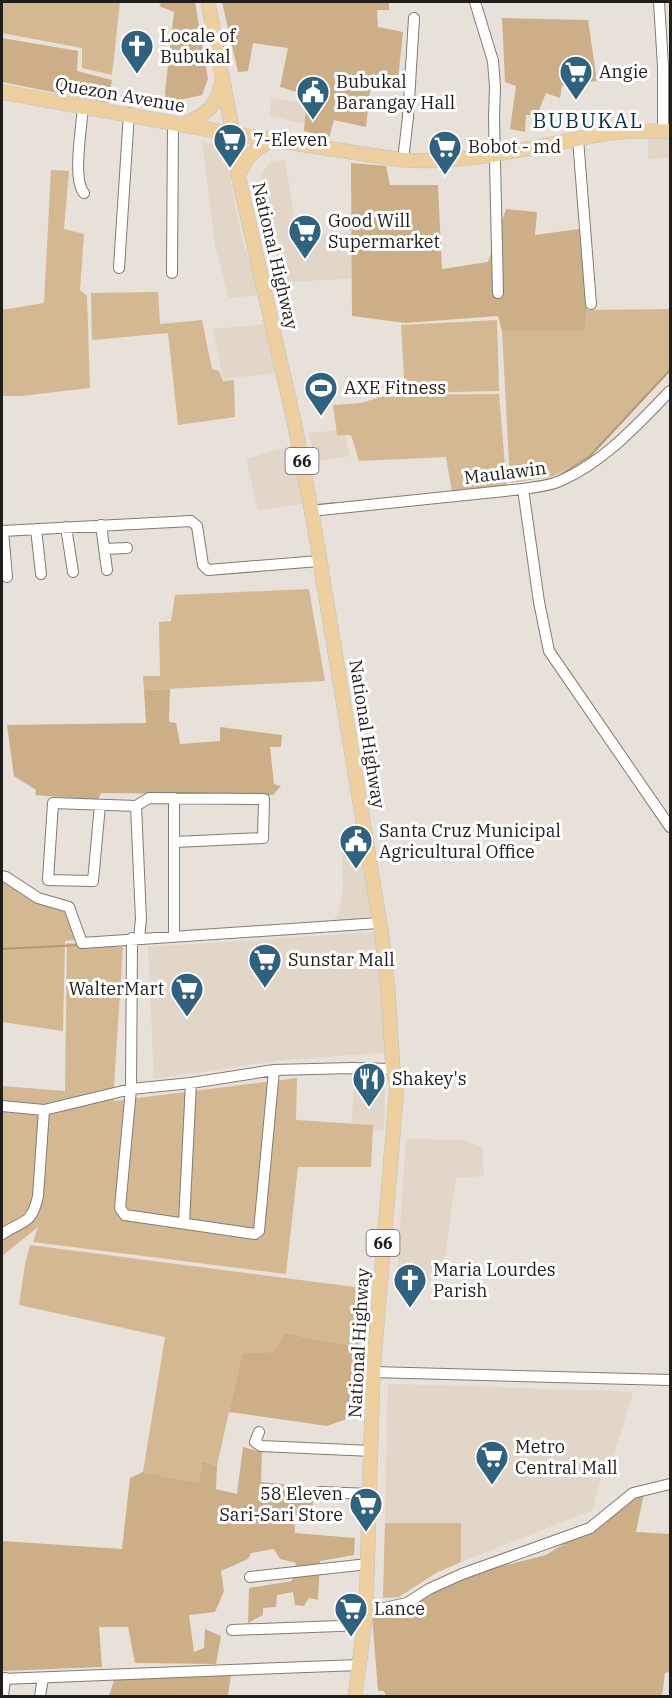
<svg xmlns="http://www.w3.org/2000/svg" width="672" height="1698" font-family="'IBM Plex Serif',serif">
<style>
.built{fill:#e1d6c8}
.green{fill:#d3b892}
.forest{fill:#ccaf87}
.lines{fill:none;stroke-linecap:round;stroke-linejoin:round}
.stream{stroke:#b49870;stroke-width:2}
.minor-casing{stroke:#827c75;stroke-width:12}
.major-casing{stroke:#c1c0bf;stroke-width:15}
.minor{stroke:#fff;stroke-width:10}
.major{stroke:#eecfa0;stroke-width:14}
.labels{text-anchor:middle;stroke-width:6;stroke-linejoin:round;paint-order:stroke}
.shield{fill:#fff;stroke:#63625f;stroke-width:1.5}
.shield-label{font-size:16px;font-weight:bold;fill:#201e1b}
.poi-label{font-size:18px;fill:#201e1b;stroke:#fff;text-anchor:start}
.street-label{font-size:18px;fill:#201e1b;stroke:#fff}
.quarter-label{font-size:21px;letter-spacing:1.5px;fill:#073349;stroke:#fff}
</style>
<rect width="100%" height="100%" fill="#e7e1d9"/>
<!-- built -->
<path class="built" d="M271,98L319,105L317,127L270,116Z
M670,135V158L648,159V136Z
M202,141L215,145L225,154L242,239L261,295L229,298L215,245Z
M285,160L297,233H360L364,278L284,282L260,180L264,171L271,161Z
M267,324L277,373L223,379L213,329Z
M344,430L350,456L314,462L309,433Z
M294,445L302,504L258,510L246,459Z
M368,849L376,923L332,925L340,909L343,889L342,851Z
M376,932L382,1017L390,1032L389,1052L276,1061L154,1079L148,947Z
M354,1087L385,1088L384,1131L351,1129Z
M406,1139L464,1140L482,1147L484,1176L456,1178L445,1257L425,1288L396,1289Z
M388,1384L469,1386L633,1392L612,1461H605L593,1510L461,1562V1523H385Z"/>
<!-- green -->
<path class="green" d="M2,2H120L112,75L82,68V48L2,33Z
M51,170L69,171L64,229L84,234L80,290L87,296L90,388L21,396H2V310L44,303Z
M158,292L160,324L202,320L212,369L219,371L223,381L234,380L235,417L178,425L168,333L92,340L91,293Z
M670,309V370L590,456L554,476L510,483L502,331H585L587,310Z
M497,320L499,391L405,393L401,325Z
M499,394L507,489L452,492L446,457L359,461L351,435H337L333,405L361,403L387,395Z
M309,589L325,681L144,690L143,676H160L159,622L171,621L175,595Z
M2,880L65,912L76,940L65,941L63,1031L2,1022Z
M67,943L123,947L113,1101L297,1078L296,1120L373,1125L371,1167H298L286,1274L33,1242L38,1227L2,1256V1086L65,1091Z
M30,1245L362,1288L359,1347L284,1333L273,1352L242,1353L217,1466L202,1461L199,1483L143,1472L165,1337L19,1305L25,1264Z
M385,1523H461V1562L436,1573L399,1597L383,1598Z"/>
<!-- forest -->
<path class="forest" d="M162,2H195L208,79L202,95L166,103L165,92L174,12L159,6Z
M222,2H389V10H377L378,27L403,32L398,79L372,74L366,127L334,120L329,138L304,131L307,95L280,87L288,48L253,43L248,71L238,72Z
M502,18L588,20L597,81L562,86L560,98L546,93L537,115H526L525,132L510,129L516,86L505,82Z
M2,38L78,51L77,71L112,80L108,103L2,82Z
M351,163L386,166L390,185H438L442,269L488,262L506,209L537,212L535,235L579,229L587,310L585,331H502L498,316L405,323L352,316Z
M170,689L169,722L176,723L180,744L220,741V727L282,735L281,747H270L274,784L281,786L273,795L101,793L98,800L35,795L36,790L14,776L7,725L146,723L144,690Z
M284,1333L359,1347L355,1416L327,1426L229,1412L242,1353L273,1352Z
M243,1447L262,1452L261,1482L293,1485L292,1496L313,1497V1513L294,1515L295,1533L355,1538L354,1555L320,1561L318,1600L309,1598L304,1606L295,1605L293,1592L277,1595L276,1607L263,1608V1615L248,1623L249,1588L292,1581L296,1563L280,1559L274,1549L251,1553L248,1559L221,1571L224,1591L215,1612L189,1615L194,1652L204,1648L205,1629L221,1636L216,1664L135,1663L128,1627H99L102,1667L2,1671V1541L122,1549L130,1478L143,1472L199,1483L202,1461L217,1466L216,1489L237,1494Z
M644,1493L636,1532L670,1534V1672L665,1673L662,1696H386L384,1691H378L372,1615L457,1577L546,1555Z
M231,1675L228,1696H109L114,1680Z"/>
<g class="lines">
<!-- stream -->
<path class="stream" d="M560,475L590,456L670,370
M317,505L335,503
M2,949L79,945"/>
<!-- minor casing -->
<g class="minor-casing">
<path id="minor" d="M475,2L493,61L495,87L494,117L498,293
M659,2L663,66V131
M83,106C82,125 72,180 84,193
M578,139L591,304
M403,160L408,117L414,18
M119,268L129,113
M172,273L173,122
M523,489L539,602L549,651L670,827
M311,511L523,489C535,487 549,486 560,481C604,462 637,425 670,391
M101,525L107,570
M66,527L73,572
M36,529L41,574
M2,531L191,521L197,526L203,565L208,570L319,561
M3,531L7,577
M104,549L127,548
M100,805L93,881L48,880L53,803L136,806L149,798L264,799L263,838L175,842
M136,806L141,919L139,938
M2,876L6,877L38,898L69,907L82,943L379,923
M174,937V798
M132,938L131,1089L120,1208L125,1215L255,1234L259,1231L274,1070
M2,1106L44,1110L131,1089L191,1083L274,1070L352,1068L393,1069
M184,1223L191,1083
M2,1234C23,1220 32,1225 38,1196L44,1110
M373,1372L670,1380
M259,1432L255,1442L261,1446L372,1451
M320,1492L371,1494
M250,1577L368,1564
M366,1612L407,1603L429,1589L462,1574L590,1528L633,1493L670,1484
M232,1630L365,1625
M2,1679L359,1665
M3,1696L5,1678
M40,1696L43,1678"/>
</g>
<!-- major casing -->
<g class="major-casing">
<path id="major" d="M208,2L233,134L238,175L295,426L313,519L382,936L388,990L393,1069L397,1086L373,1372L366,1612L355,1696
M2,92L233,134L403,160C473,165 542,144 610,133C630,130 650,132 670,131
M185,124C204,115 218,106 221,84
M238,175C246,159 255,147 273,140"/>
</g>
<!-- minor -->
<use href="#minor" class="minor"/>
<!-- major -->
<use href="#major" class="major"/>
</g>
<!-- icons -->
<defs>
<g id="church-pin" transform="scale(1.725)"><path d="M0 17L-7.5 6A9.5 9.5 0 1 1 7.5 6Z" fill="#2f627f" stroke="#fff"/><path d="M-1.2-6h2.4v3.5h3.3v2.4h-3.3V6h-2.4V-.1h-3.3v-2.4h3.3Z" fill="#fff"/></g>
<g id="supermarket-pin" transform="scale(1.725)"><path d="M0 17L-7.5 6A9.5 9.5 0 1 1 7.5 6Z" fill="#2f627f" stroke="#fff"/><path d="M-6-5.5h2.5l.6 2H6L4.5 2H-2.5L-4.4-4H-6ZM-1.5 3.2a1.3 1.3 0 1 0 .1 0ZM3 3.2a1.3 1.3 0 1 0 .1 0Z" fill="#fff"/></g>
<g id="civic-pin" transform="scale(1.725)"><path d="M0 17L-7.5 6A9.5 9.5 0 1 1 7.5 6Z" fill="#2f627f" stroke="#fff"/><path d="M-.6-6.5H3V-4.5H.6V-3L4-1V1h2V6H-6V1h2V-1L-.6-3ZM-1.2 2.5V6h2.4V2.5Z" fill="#fff"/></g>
<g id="stadium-pin" transform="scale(1.725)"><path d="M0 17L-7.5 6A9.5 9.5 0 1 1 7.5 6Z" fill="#2f627f" stroke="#fff"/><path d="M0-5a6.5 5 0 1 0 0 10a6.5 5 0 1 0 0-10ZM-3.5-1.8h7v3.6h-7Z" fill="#fff"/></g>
<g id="restaurant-pin" transform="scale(1.725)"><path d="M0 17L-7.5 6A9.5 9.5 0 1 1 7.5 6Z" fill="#2f627f" stroke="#fff"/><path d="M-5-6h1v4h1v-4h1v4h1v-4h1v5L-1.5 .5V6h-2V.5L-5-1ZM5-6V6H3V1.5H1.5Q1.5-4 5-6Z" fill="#fff"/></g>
</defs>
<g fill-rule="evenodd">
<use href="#church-pin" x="137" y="46"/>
<use href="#supermarket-pin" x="576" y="72"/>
<use href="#civic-pin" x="313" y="92"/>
<use href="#supermarket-pin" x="230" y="140"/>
<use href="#supermarket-pin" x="445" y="147"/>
<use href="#supermarket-pin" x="305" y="231"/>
<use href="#stadium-pin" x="321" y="388"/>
<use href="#civic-pin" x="356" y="841"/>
<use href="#supermarket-pin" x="265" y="960"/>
<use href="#supermarket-pin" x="187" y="989"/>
<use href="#restaurant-pin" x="369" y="1079"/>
<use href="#church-pin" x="410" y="1280"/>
<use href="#supermarket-pin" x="492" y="1457"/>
<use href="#supermarket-pin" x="366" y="1504"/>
<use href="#supermarket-pin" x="351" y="1609"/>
</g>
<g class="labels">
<!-- shield labels -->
<g class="shield">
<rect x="285.5" y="448" width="33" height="26" rx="4.5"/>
<rect x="366.5" y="1230" width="33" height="26" rx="4.5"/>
</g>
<g class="shield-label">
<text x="302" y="467">66</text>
<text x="383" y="1249">66</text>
</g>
<!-- poi labels -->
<g class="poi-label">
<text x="160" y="42">Locale of<tspan x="160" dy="21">Bubukal</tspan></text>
<text x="599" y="78">Angie</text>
<text x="336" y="88">Bubukal<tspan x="336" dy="21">Barangay Hall</tspan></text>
<text x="253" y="146">7-Eleven</text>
<text x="468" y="153">Bobot - md</text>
<text x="328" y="227">Good Will<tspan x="328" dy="21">Supermarket</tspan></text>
<text x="344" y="394">AXE Fitness</text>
<text x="379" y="837">Santa Cruz Municipal<tspan x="379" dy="21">Agricultural Office</tspan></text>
<text x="288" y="966">Sunstar Mall</text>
<text x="164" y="995" text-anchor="end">WalterMart</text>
<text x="392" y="1085">Shakey's</text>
<text x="433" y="1276">Maria Lourdes<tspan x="433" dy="21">Parish</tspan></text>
<text x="515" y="1453">Metro<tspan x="515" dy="21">Central Mall</tspan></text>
<text x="343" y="1500" text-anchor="end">58 Eleven<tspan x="343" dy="21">Sari-Sari Store</tspan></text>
<text x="374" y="1615">Lance</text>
</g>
<!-- street labels -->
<g class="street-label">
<text transform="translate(120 95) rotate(10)" y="6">Quezon Avenue</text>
<text transform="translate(275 256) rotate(77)" y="6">National Highway</text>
<text transform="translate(505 473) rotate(-7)" y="6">Maulawin</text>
<text transform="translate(367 734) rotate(81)" y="6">National Highway</text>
<text transform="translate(359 1343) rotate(-87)" y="6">National Highway</text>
</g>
<!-- quarter labels -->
<g class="quarter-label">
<text x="588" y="128">BUBUKAL</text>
</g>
</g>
<!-- border -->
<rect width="672" height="1698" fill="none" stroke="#201e1b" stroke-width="6"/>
</svg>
